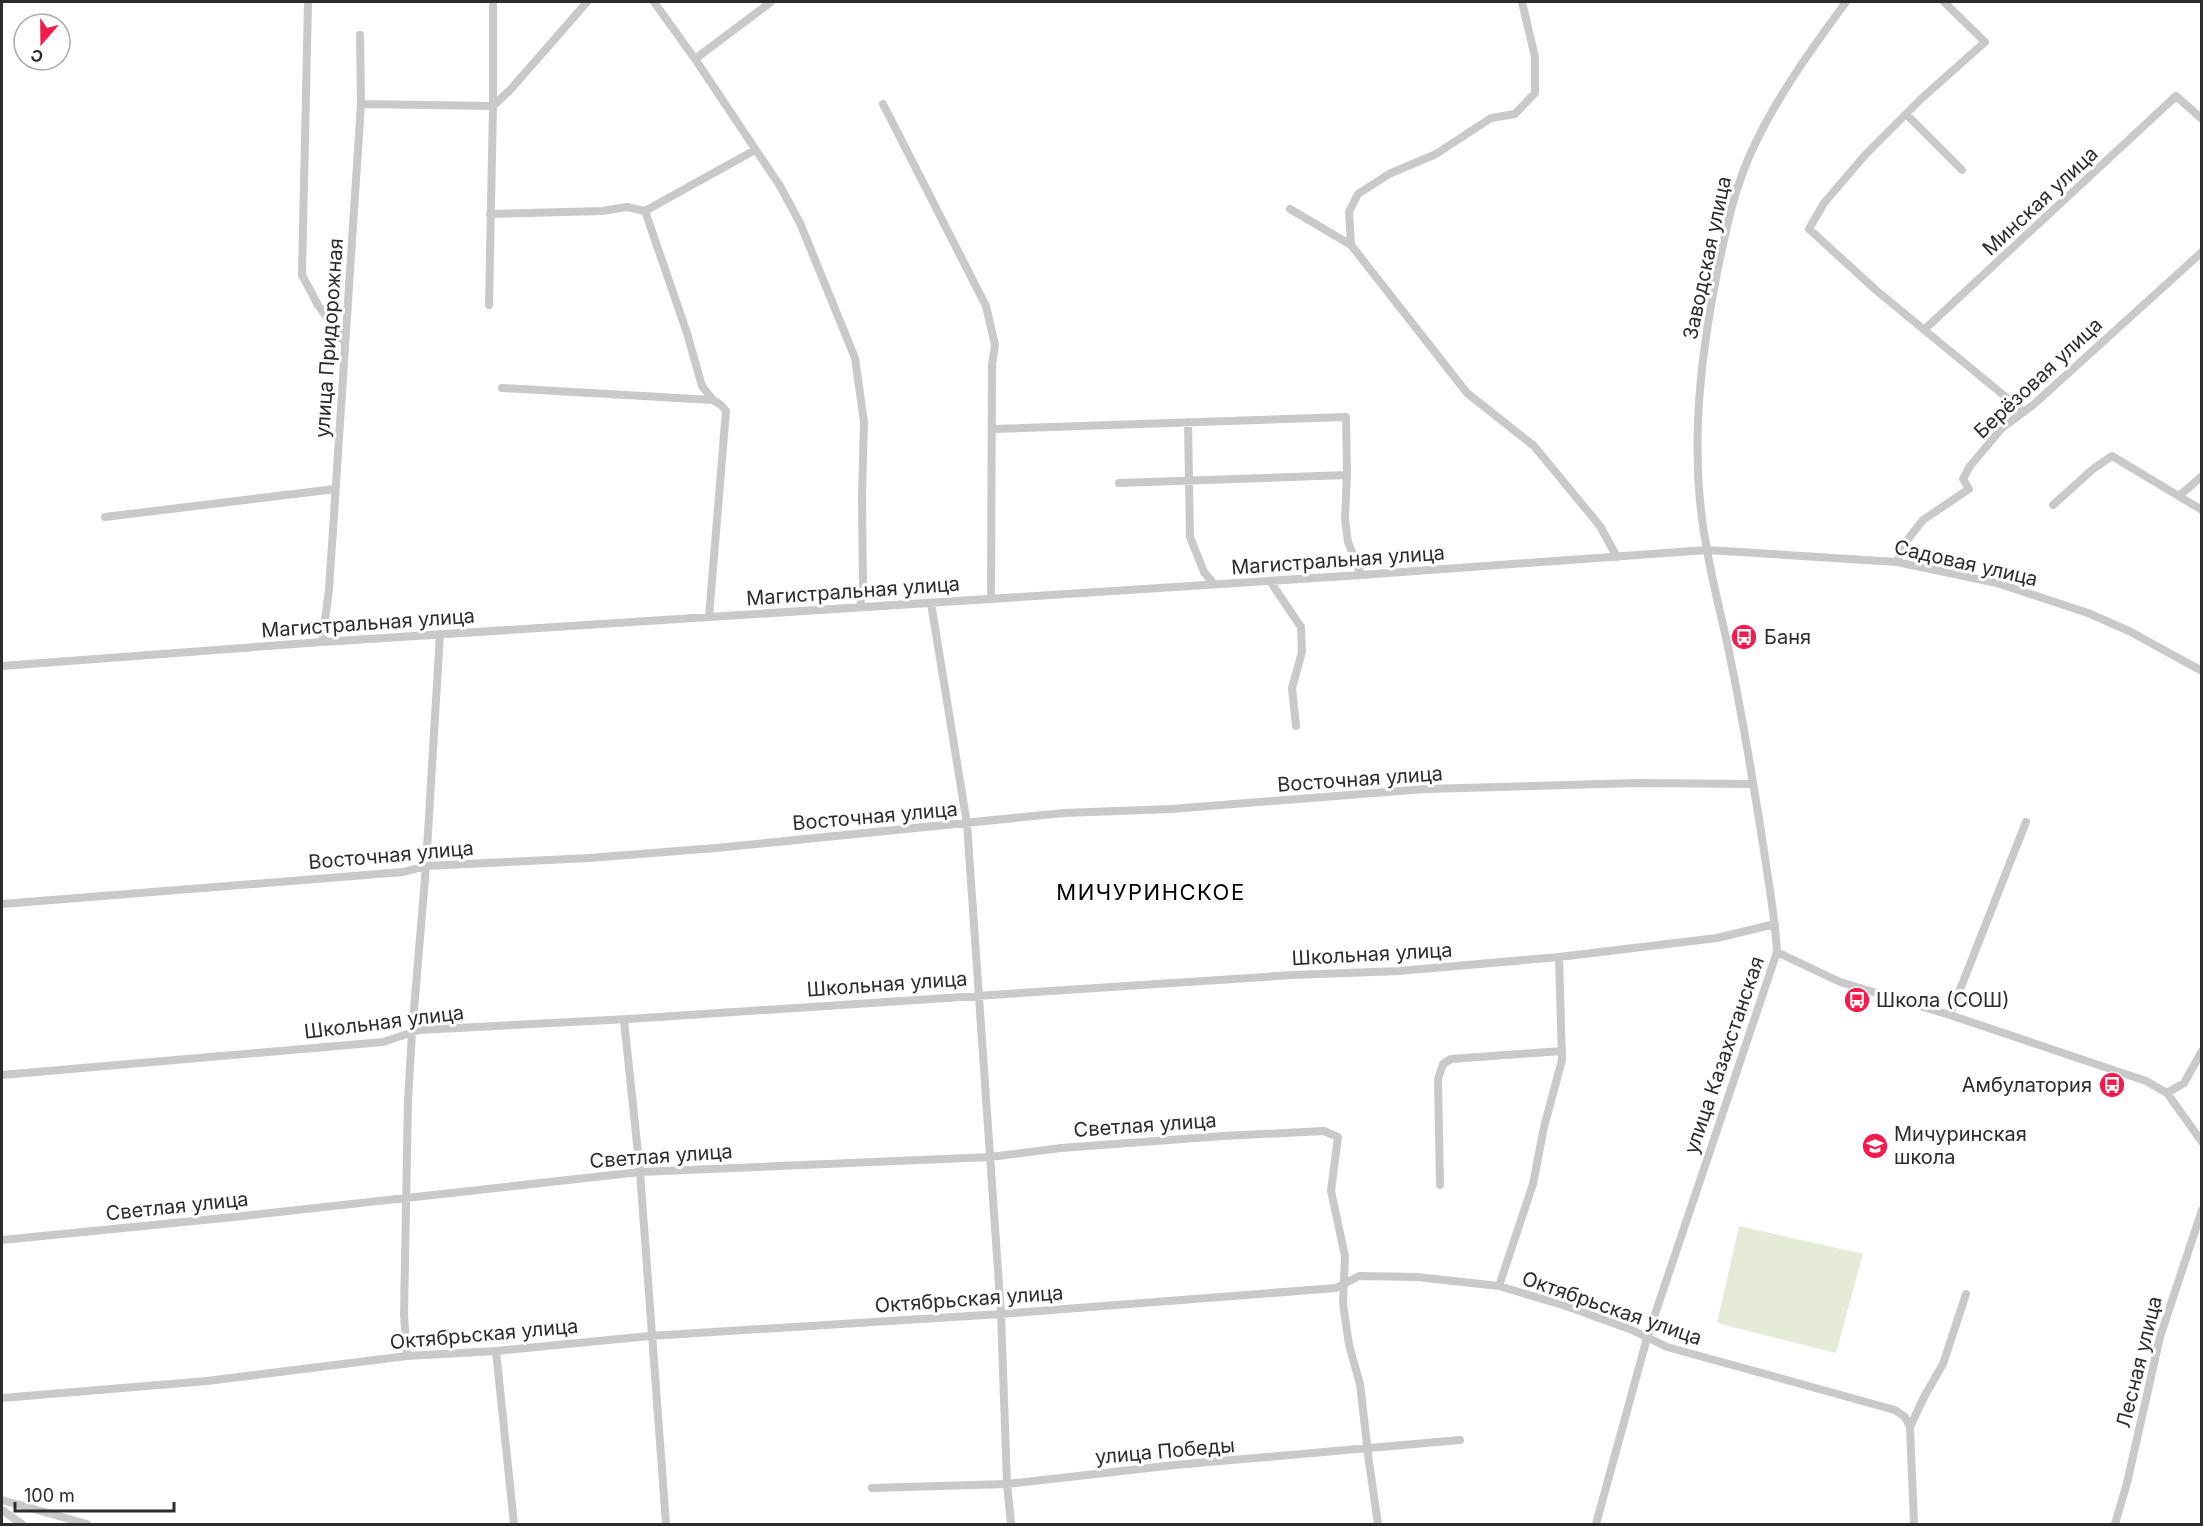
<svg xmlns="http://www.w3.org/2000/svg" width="2203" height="1526" font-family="Inter,sans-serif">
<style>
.green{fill:#e5ebd7}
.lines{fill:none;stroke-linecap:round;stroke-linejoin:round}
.minor{stroke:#c9c9c9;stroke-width:8}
.labels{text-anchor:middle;stroke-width:6;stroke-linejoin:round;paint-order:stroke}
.street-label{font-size:20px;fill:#2c2c2c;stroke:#fff}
.poi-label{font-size:20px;fill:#2c2c2c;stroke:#fff;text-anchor:start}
.quarter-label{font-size:22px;letter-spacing:1.5px;fill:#000;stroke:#fff}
</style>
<rect width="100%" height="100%" fill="#fff"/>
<!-- green -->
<path class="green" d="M1739,1226L1863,1254L1836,1353L1717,1323Z"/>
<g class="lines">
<!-- minor -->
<path class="minor" d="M308,2L302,275L318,305L345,343
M654,2L695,59L780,186L800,223L855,358L864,422L862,496L863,586L860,607
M1944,2L1985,42L1922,98L1866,154L1824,203L1809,229L1877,291L2024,412
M695,59L771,2
M361,104L493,106V2
M883,104L986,306L995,345L992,365L991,599
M1906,114L1962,170
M1290,209L1351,245L1467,393L1534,446L1600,526L1617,557
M645,211L755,150
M490,214L602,211L627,207L645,211L687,333L702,386L713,400L721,405L726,411L709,617
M1351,245L1349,212L1358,194L1389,174L1436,154L1491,118L1515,114L1535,93V57L1522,2
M489,305L493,106L510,90L587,2
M1925,329L2176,96L2202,119
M502,388L713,400
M1188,422L1190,537L1204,572L1214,584
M993,429L1346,417L1347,475L1345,519L1348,542L1361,575
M1119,483L1347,475
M2179,496L2202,476
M2053,505L2093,469L2112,456L2202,510
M105,517L335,489
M1897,562L1908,539L1923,520L1969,489L1963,479L1970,466L2002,428L2033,405L2202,252
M1270,581L1301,627L1302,652L1292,688L1296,726
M931,603L967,824L1001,1314L1007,1484L1011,1524
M322,642L329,590L361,104L360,35
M2,666L322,642L1361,575L1707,550L1897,562L1997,583L2088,613L2129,631L2202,671
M2,904L403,872L426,866L589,858L716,848L1064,813L1171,809L1425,789L1636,783L1753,784
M1777,952L1840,982L1950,1015L2146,1081L2167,1093L2202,1142
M1950,1015L2026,822
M624,1020L640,1172L666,1524
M2,1075L383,1042L419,1030L628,1019L1293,975L1399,971L1559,957L1717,938L1775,924
M2167,1093L2184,1083L2202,1051
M1440,1185L1438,1079L1443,1064L1451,1059L1562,1051
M2,1240L234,1217L640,1172L990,1157L1061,1148L1223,1136L1324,1131L1338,1137L1331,1191L1345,1256L1343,1303L1349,1345L1360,1384L1369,1462L1378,1524
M1499,1286L1533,1184L1544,1127L1562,1060L1559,957
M496,1351L514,1524
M407,1356L404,1315L408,1100L412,1033L426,866L440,634
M2,1398L207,1381L407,1356L496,1351L650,1336L1001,1314L1336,1288L1359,1276L1417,1277L1499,1286L1566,1306L1632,1330L1667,1347L1895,1410L1905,1417L1910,1427
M872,1488L1007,1484L1175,1465L1460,1440
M2,1500L87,1524
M2,1510L22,1524
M1596,1524L1647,1338L1777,952C1775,916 1768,880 1763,844C1753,781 1743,719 1730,657C1723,621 1713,586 1707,550C1689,457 1699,365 1717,273C1726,229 1735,184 1755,144C1780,92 1813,47 1846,2
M1914,1524L1910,1427L1924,1397L1943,1364L1966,1294
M2115,1524L2127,1483L2160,1337L2202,1210"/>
</g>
<!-- icons -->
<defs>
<g id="bus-disc" transform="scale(1.35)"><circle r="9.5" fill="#f41c4c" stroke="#fff"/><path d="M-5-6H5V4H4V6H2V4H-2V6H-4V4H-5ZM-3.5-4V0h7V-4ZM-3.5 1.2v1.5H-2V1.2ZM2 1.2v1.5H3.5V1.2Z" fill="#fff"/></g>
<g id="school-disc" transform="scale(1.35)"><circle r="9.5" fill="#f41c4c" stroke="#fff"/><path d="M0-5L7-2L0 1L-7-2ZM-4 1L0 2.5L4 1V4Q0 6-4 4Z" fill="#fff"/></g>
</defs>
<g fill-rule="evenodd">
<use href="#bus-disc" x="1744" y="637"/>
<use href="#bus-disc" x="1857" y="1000"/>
<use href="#bus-disc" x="2112" y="1085"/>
<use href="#school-disc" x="1875" y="1146"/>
</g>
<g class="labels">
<!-- street labels -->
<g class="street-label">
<text transform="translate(2040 201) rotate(-43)" y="7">Минская улица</text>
<text transform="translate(1707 258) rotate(-78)" y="7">Заводская улица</text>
<text transform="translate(329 338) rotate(-86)" y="7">улица Придорожная</text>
<text transform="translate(2038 378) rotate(-43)" y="7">Берёзовая улица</text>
<text transform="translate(1338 560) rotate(-4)" y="7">Магистральная улица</text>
<text transform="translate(1966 563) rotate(13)" y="7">Садовая улица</text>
<text transform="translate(853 591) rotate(-4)" y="7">Магистральная улица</text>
<text transform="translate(368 623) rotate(-4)" y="7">Магистральная улица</text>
<text transform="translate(1360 779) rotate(-4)" y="7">Восточная улица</text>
<text transform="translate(875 816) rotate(-5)" y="7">Восточная улица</text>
<text transform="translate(391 855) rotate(-5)" y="7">Восточная улица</text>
<text transform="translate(1372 954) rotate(-3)" y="7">Школьная улица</text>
<text transform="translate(887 984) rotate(-4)" y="7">Школьная улица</text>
<text transform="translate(384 1022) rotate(-7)" y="7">Школьная улица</text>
<text transform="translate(1724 1055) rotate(-71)" y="7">улица Казахстанская</text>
<text transform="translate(1145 1125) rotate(-4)" y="7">Светлая улица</text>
<text transform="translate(661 1156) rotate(-4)" y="7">Светлая улица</text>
<text transform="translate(177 1206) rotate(-6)" y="7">Светлая улица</text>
<text transform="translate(969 1299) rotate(-4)" y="7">Октябрьская улица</text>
<text transform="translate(1612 1308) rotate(19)" y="7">Октябрьская улица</text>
<text transform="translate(484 1334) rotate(-5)" y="7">Октябрьская улица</text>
<text transform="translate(2139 1362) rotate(-76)" y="7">Лесная улица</text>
<text transform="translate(1165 1451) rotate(-5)" y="7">улица Победы</text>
</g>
<!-- poi labels -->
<g class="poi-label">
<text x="1764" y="644">Баня</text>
<text x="1876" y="1007">Школа (СОШ)</text>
<text x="2092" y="1092" text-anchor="end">Амбулатория</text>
<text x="1894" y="1141">Мичуринская<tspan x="1894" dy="23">школа</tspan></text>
</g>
<!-- quarter labels -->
<g class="quarter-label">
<text x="1151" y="900">МИЧУРИНСКОЕ</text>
</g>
</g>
<!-- border -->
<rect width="2203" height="1526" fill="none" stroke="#2c2c2c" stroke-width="6"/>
<!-- north arrow -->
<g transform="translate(42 42) rotate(200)"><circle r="28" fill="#ffffff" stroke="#ababab" stroke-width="1.5"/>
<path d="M0-4.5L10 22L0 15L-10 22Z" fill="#f41c4c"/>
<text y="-9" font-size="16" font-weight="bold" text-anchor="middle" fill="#2c2c2c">С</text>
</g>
<!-- scale -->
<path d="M15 1502v9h159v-9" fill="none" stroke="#2c2c2c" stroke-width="3"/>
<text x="24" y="1502" font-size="18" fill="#2c2c2c" stroke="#ffffff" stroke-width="4.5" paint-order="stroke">100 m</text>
</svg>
